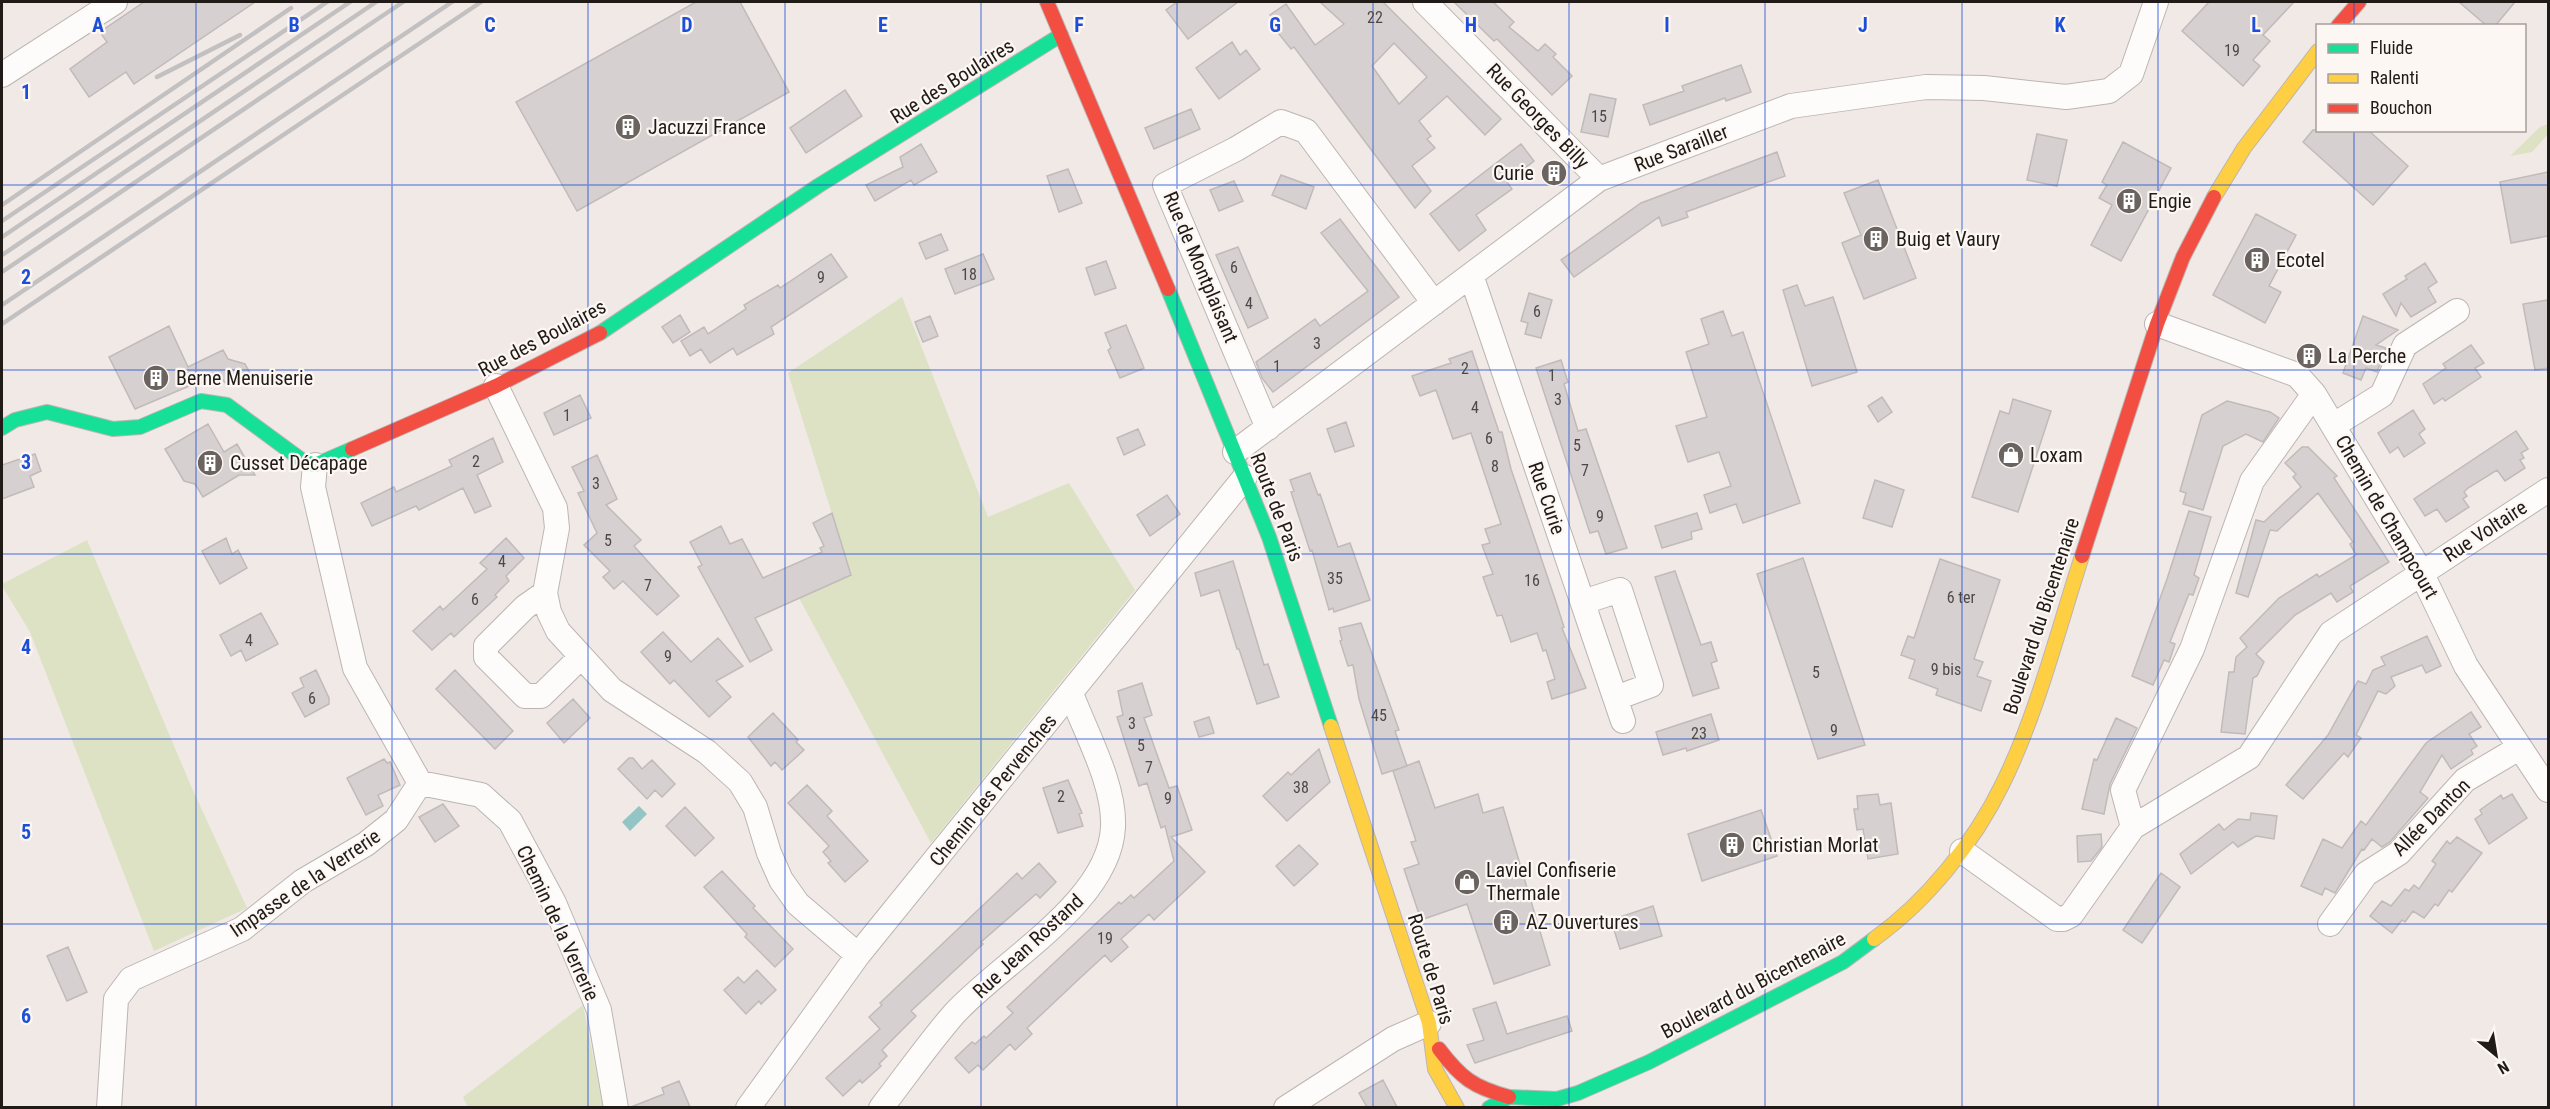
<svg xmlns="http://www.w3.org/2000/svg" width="2550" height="1109" font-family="'Roboto Condensed',sans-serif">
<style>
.green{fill:#dce2c3}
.water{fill:#93c5c4}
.building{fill:#d6d0d0;stroke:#c1baba;stroke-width:1.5;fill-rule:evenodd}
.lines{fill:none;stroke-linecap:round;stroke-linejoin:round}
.street-casing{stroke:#bcb5b2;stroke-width:26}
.fast-casing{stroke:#bcb5b2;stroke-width:16}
.slow-casing{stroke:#bcb5b2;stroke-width:16}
.jam-casing{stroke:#bcb5b2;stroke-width:16}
.street{stroke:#fdfcfb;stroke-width:24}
.fast{stroke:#16e098;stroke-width:14}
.slow{stroke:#ffcf43;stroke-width:14}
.jam{stroke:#f24e42;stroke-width:14}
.rail{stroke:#c2c0c0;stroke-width:4.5}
.grid{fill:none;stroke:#1d4ed8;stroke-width:1.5;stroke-opacity:0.55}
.labels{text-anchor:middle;stroke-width:4.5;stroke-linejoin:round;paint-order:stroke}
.number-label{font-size:16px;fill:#4e4846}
.street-label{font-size:20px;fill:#211b18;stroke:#fdf7f4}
.poi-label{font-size:20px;fill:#211b18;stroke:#fdf7f4;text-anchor:start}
.grid-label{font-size:20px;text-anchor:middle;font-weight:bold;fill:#1d4ed8;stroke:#fdf7f4;stroke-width:4.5;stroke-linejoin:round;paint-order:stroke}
</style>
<rect width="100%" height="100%" fill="#f1e9e5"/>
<!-- green -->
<path class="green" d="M2548,124V134L2532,152L2510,156L2540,127Z
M902,297L988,517L1069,483L1135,590L931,843L799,598L851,575L788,373Z
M87,540L191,786L247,908L154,951L30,632L2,586V584Z
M583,1005L603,1107H468L463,1097Z"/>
<!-- water -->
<path class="water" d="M639,806L647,814L630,831L622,822Z"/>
<!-- building -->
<path class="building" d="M144,2H255L134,84L126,72L89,97L70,69L107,42L100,32Z
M696,2H740L789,92L577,211L516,102Z
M1177,2H1238L1188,39L1166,10Z
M1320,2H1383L1501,119L1485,135L1447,96L1419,121L1431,136L1427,139L1435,148L1412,166L1431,191L1415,208L1294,47L1291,49L1275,29L1278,27L1270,15L1286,4L1315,45L1344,24ZM1394,43L1427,77L1399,104L1372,66Z
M1454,2H1493L1514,22L1509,27L1538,51L1545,44L1556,54L1553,57L1572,76L1552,95L1497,39L1494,41Z
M2209,2H2294L2263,35L2270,41L2253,60L2260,66L2243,86L2182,31Z
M2459,2H2515L2495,26H2487Z
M1232,42L1240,55L1246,50L1260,69L1219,99L1196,68Z
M1741,65L1751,92L1726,101L1725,98L1650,125L1643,105L1684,91L1682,86Z
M845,90L862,116L806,153L790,128Z
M1590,94L1616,99L1608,137L1581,132Z
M1191,109L1200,129L1154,149L1145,128Z
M2313,130H2368L2408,166L2373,205L2303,142Z
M2037,134L2067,140L2057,186L2027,180Z
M2123,142L2171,168L2121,261L2091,245L2112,205L2099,198L2107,185L2102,182Z
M921,144L937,172L914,185L911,180L875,201L866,185L903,167L900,157Z
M1521,144L1534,161L1507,182L1512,189L1476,215L1486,230L1459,251L1430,214Z
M1777,152L1785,176L1686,212L1688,217L1662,226L1659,217L1574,277L1561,260L1641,203Z
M1068,169L1082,203L1059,212L1047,176Z
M2548,172V236L2511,243L2500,182Z
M1281,175L1314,187L1306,209L1272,195Z
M1878,180L1916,278L1864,299L1842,243L1861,235L1844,193Z
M1234,181L1243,201L1219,211L1210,190Z
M2256,214L2296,235L2269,286L2281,292L2265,323L2213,295Z
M1340,219L1399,297L1273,392L1262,378L1256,362L1315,319L1320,326L1368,291L1321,233Z
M941,234L948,250L926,259L919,243Z
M1238,247L1268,318L1248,328L1216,255Z
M831,254L847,277L771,327L774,334L737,355L733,348L710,363L701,349L690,356L681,341L704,327L708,334L746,309L744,305L778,285L780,288Z
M983,254L994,279L955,294L945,269Z
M1106,261L1116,288L1095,295L1086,268Z
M2425,263L2437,282L2428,288L2436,302L2411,317L2401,303L2396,316L2383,294L2407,279L2405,276Z
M1797,285L1805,306L1833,297L1857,372L1812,386L1783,290Z
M1529,293L1552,300L1541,338L1525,334L1528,323L1521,321Z
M2548,300V368L2535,370L2523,304Z
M1723,311L1732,336L1743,332L1800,503L1743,523L1736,504L1710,513L1704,495L1731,486L1719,452L1688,462L1676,426L1707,417L1686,352L1709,344L1701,319Z
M680,315L690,332L673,343L662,327Z
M930,316L938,336L923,342L915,322Z
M2363,316L2398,330L2376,345L2386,348L2377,372L2366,368L2361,380L2343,373Z
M1126,325L1144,368L1120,378L1108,350L1111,348L1105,333Z
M169,326L188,367L223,350L228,359L245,364L251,375L228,386L222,379L210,383L194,384L135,409L109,357Z
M2471,345L2484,363L2475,368L2481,377L2445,401L2443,398L2434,404L2423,384L2446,368L2443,364Z
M1472,351L1499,432H1502L1511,469L1556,602L1564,627L1562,628L1586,688L1552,699L1547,682L1555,679L1546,650L1543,651L1537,633L1511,642L1502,615L1497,616L1483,577L1493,574L1482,545L1490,543L1485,529L1501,524L1471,433L1453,439L1436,390L1420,396L1412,376L1451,363L1449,359Z
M1561,360L1568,382L1564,384L1578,431L1586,429L1627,548L1606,554L1598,531L1590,533L1536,368Z
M580,395L591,418L554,435L544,413Z
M1882,397L1892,412L1878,422L1868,406Z
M2013,399L2051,411L2018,512L1972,497L2000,411L2009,414Z
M2227,401L2270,412L2279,418L2263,442L2246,434L2223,446L2203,510L2183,504L2186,493L2180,491L2202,415Z
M2413,410L2425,429L2419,434L2425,443L2404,457L2398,447L2390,453L2378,433Z
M1346,422L1354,446L1335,452L1327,429Z
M208,424L224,452L237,444L255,475H239L203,497L195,484L184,481L165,449Z
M1138,429L1145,445L1124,455L1117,438Z
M2516,431L2528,449L2521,453L2524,458L2520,460L2525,468L2505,481L2497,470L2468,488L2464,492L2467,496L2463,499L2469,507L2446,522L2437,509L2425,516L2414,499Z
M493,438L503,462L477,475L491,506L475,513L463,488L419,510L416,506L372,526L361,503L394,487L396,492L452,466L449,460Z
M2302,447H2308L2337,476L2334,478L2389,562L2350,586L2353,592L2337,602L2331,593L2295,615L2256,654L2264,662L2257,676L2253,678L2245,734L2221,732L2229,672H2234L2236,657L2247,647L2240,638L2279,598L2317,574L2319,577L2356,555L2350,544L2353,542L2318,493L2277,531L2270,530L2248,597L2236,593L2256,520L2264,522L2301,487L2293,477L2296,474L2285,463Z
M35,454L41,471L30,476L34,487L2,499V465Z
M597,455L617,499L606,505L641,540L634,546L679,596L657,615L623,581L614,589L603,577L610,571L584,545L597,533L578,493L584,491L572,467Z
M1310,473L1318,495L1320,494L1338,547L1350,543L1370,600L1334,612L1333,608L1329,610L1312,550L1310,551L1291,492L1294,491L1290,480Z
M1875,480L1904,490L1892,527L1863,518Z
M1167,495L1180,514L1150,536L1137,515Z
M2189,511L2211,517L2194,575L2199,578L2193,595L2189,594L2170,642L2175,644L2169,662L2164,660L2153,685L2132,676L2167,579Z
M832,513L851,575L755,618L772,650L750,662L698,567L702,565L690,542L721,526L730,544L742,539L763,578L822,552L820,548L824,546L813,523Z
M1697,513L1702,529L1691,532L1692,539L1662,548L1655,526Z
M226,538L232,554L238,550L247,568L220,584L202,551Z
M506,538L524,558L506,576L509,581L495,595L497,597L454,637L451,633L432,650L413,631L440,606L443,610L487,569L480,563Z
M1803,558L1865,745L1818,759L1757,574Z
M1940,559L2000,580L1974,659L1983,662L1977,676L1991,681L1981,711L1936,695L1938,689L1909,678L1915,660L1901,655L1908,636L1914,638Z
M1233,561L1264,665L1268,664L1279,697L1257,704L1239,649H1237L1219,590L1201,596L1195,573Z
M1675,571L1701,645L1711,642L1717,661L1711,663L1719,688L1693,696L1655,577Z
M261,613L278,644L246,661L241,650L231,656L220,635Z
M1361,623L1399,730L1395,731L1407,766L1382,774L1359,699L1353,665L1348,666L1340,641L1342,640L1339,628Z
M663,632L691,662L718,638L743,666L716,681L731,697L709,717L674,680L670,684L641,652Z
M2427,636L2441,666L2426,673L2422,665L2391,677L2395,686L2386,694L2378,691L2356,735L2361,738L2348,757L2344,753L2303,799L2286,785L2328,735L2358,681L2366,684L2373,670L2385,665L2381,657Z
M316,670L329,698V704L305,717L292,693L304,687L300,678Z
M455,670L513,731L495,749L436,689Z
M1142,683L1152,715L1144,718L1169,788L1177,786L1192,830L1171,837L1205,872L1154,920L1149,914L1121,939L1128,947L1111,962L1105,955L1079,979L1027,1028L1032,1034L1015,1050L1010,1044L983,1070L978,1065L969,1073L955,1058L972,1042L975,1044L984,1036L986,1038L1013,1013L1007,1007L1119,902L1121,904L1131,895L1134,898L1174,861L1165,826L1161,828L1147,783L1139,786L1117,717L1123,715L1118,691Z
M573,699L590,718L564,743L547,723Z
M2471,712L2481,727L2469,734L2477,746L2471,750L2473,754L2451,769L2442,755L2420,792L2428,798L2390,842L2382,847L2372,839L2364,850L2362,849L2335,893L2325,888L2322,895L2301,886L2323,839L2342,848L2361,821L2366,825L2426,743Z
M773,713L798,740L796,742L804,750L782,770L775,762L771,766L748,737Z
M1711,714L1719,740L1687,751L1686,748L1663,755L1656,732Z
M1209,717L1214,733L1199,737L1194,722Z
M2116,718L2137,728L2110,784L2104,814L2082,809L2094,759L2097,760Z
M1319,749L1330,782L1287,821L1263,796L1288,772L1291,775Z
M629,758H633L642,769L652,760L675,784L662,797L655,790L647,799L618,769Z
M384,759L387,763L390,762L400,785L378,795L383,806L366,815L347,778Z
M1419,761L1435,808L1478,794L1483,813L1503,807L1550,965L1494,984L1467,904L1421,920L1404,869L1419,864L1411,842L1416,841L1393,771Z
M1068,780L1082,813L1079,814L1083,826L1058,833L1043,788Z
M807,785L832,811L827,816L868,861L845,882L828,863L831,861L823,852L829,846L788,803Z
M1878,794L1880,805L1891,803L1898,854L1868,859L1863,829L1857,830L1854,809H1858L1857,796Z
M2512,794L2527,818L2489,844L2475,819L2482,814L2480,810L2501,795L2503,799Z
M443,804L459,826L435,842L419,817Z
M685,807L714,838L695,856L666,826Z
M1761,810L1777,856L1702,881L1688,834Z
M2251,813L2277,816L2274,839L2256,836L2238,847L2233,842L2191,874L2180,854L2219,824L2224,830L2238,819L2250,820Z
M2101,834L2102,847L2091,861L2078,862L2077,836Z
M2457,837L2482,853L2452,892L2449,890L2438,906L2435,904L2424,918L2413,911L2405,922L2402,920L2392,933L2370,916L2382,901L2391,906L2405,889L2409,891L2414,885L2419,889L2436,864L2432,861L2447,841L2450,844Z
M1299,845L1318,864L1294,886L1276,866Z
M1039,863L1056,882L1040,898L1036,894L981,942L983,944L911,1011L916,1016L882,1050L887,1056L879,1064L881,1066L862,1083L860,1080L843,1096L826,1078L880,1029L869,1017L882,1005L880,1003L1017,873L1022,879Z
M722,871L755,906L753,908L793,949L775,967L745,937L747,934L704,887Z
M2161,873L2180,887L2142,943L2123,930Z
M1653,906L1662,936L1620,949L1611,920Z
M68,947L87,992L67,1001L47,956Z
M757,970L776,990L761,1004L759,1001L746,1014L724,990L738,977L744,983Z
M1496,1002L1507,1034L1567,1016L1572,1031L1475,1063L1467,1045L1484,1040L1473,1009Z
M1383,1080L1397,1107H1367L1359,1093Z
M679,1081L690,1107H631L664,1094L662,1088Z"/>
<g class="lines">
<!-- street casing -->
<g class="street-casing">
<path id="street" d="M1425,2L1599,179
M2,75L115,2
M1471,275L1623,721
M2157,324L2297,375L2314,394L2421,572L2466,666L2548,790
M496,386L555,508L557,528L545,593L549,612L558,631L612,690L707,752L740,782L755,807L769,853L781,880L798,904L858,955
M2334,425L2382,395L2405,345L2457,311
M1268,428L1165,185L1236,149L1281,122L1306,131L1434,303
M1235,452L1599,179L1791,106L1926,87L1984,88L2066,97L2109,91L2131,74L2156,2
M315,465L313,487L355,668L420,783L481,795L510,821L554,903L599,1010L616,1108
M545,593L525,607L486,646V657L525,696H541L581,657
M1583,602L1620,590L1651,685L1616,698
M2133,827L2123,790L2192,649L2252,481L2314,394
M1962,851L2057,919H2063L2071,915L2133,827L2249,757L2331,633L2548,490
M2330,924L2366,874L2399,853L2465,780L2519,748
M109,1108L116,999L131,979L242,929L303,881L366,844L396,820L420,783
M748,1108L858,955L1245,477
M881,1108C905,1077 928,1044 954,1014C1001,962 1110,902 1113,827C1115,787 1089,739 1074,701L1070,696
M1286,1108L1393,1039L1429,1023"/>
</g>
<!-- fast casing -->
<g class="fast-casing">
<path id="fast" d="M1168,289L1269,537L1331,726
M600,333L818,186L1061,35
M2,428L15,420L47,412L113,429L140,427L201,401L227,405L303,461L315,465L352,449
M1489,1108L1509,1097L1557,1099L1578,1093L1649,1062L1843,962L1874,939"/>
</g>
<!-- slow casing -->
<g class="slow-casing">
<path id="slow" d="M2214,197L2244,148L2318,51
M1331,726L1429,1023L1435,1069L1457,1108
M1874,939C1927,901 1974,843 2003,783C2037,714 2058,630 2082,556"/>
</g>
<!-- jam casing -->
<g class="jam-casing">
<path id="jam" d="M1047,2L1168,289
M2338,26L2359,2
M352,449L496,386L600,333
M2082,556L2157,324L2183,257L2214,197
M1439,1049C1461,1078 1473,1087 1509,1097"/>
</g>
<!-- street -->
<use href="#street" class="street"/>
<!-- fast -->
<use href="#fast" class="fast"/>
<!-- slow -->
<use href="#slow" class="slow"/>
<!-- jam -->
<use href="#jam" class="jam"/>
<!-- rail -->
<path class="rail" d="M157,77L240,35
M2,205L291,8
M2,221L327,2
M2,237L350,2
M2,255L376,2
M2,272L403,2
M2,305L452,2
M2,324L481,2"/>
</g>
<!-- grid -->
<path class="grid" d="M196,2V1108M392,2V1108M588,2V1108M785,2V1108M981,2V1108M1177,2V1108M1373,2V1108M1569,2V1108M1765,2V1108M1962,2V1108M2158,2V1108M2354,2V26M2354,130V1108M2,185H2548M2,370H2548M2,554H2548M2,739H2548M2,924H2548"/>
<!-- icons -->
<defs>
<g id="building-disc" transform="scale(1.35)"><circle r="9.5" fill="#6a6360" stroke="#fdf7f4"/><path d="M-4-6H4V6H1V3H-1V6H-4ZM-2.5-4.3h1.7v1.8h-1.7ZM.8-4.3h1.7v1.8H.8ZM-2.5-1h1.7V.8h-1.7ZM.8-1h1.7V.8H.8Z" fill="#fff"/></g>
<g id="shop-disc" transform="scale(1.35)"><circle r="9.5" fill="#6a6360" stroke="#fdf7f4"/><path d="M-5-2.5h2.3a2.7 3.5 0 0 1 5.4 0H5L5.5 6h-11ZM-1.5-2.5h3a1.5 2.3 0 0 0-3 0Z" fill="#fff"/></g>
</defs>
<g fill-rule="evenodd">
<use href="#building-disc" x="628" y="127"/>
<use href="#building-disc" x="1554" y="173"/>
<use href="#building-disc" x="2129" y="201"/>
<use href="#building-disc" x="1876" y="239"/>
<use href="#building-disc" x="2257" y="260"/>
<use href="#building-disc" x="2309" y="356"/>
<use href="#building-disc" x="156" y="378"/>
<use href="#shop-disc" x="2011" y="455"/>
<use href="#building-disc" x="210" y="463"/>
<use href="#building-disc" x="1732" y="845"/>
<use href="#shop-disc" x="1467" y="882"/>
<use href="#building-disc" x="1506" y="922"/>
</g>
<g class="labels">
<!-- number labels -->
<g class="number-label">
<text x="1375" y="23">22</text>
<text x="2232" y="56">19</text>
<text x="1599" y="122">15</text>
<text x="1234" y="273">6</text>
<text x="969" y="280">18</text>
<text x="821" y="283">9</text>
<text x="1249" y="309">4</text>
<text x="1537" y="317">6</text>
<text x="1317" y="349">3</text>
<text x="1277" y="372">1</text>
<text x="1465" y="374">2</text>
<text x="1552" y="381">1</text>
<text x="1558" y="405">3</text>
<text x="1475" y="413">4</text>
<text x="567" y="421">1</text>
<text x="1489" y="444">6</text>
<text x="1577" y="451">5</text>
<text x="476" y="467">2</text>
<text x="1495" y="472">8</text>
<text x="1585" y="476">7</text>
<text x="596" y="489">3</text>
<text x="1600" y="522">9</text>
<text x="608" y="546">5</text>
<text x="502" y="567">4</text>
<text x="1335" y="584">35</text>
<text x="1532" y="586">16</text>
<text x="648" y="591">7</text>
<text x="1961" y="603">6 ter</text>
<text x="475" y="605">6</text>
<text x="249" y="646">4</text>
<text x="668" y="662">9</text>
<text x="1946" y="675">9 bis</text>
<text x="1816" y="678">5</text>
<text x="312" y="704">6</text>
<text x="1379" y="721">45</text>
<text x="1132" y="729">3</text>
<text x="1834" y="736">9</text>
<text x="1699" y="739">23</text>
<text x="1141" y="751">5</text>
<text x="1149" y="773">7</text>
<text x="1301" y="793">38</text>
<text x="1061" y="802">2</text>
<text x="1168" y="804">9</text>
<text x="1105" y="944">19</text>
</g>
<!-- street labels -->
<g class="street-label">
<text transform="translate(952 81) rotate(-32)" y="7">Rue des Boulaires</text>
<text transform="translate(1538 116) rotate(46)" y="7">Rue Georges Billy</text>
<text transform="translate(1681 148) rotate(-21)" y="7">Rue Sarailler</text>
<text transform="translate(1201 267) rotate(67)" y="7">Rue de Montplaisant</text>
<text transform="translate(542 338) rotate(-28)" y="7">Rue des Boulaires</text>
<text transform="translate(1547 498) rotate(71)" y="7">Rue Curie</text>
<text transform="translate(1277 507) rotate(69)" y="7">Route de Paris</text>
<text transform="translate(2387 517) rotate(60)" y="7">Chemin de Champcourt</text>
<text transform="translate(2485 531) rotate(-33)" y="7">Rue Voltaire</text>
<text transform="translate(2041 616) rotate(-72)" y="7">Boulevard du Bicentenaire</text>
<text transform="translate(993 790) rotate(-51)" y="7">Chemin des Pervenches</text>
<text transform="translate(2431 817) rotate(-45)" y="7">Allée Danton</text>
<text transform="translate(305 883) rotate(-34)" y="7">Impasse de la Verrerie</text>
<text transform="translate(558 923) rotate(65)" y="7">Chemin de la Verrerie</text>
<text transform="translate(1028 946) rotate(-43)" y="7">Rue Jean Rostand</text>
<text transform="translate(1431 969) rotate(73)" y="7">Route de Paris</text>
<text transform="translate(1753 985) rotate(-28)" y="7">Boulevard du Bicentenaire</text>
</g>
<!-- poi labels -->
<g class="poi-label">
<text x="648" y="134">Jacuzzi France</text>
<text x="1534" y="180" text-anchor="end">Curie</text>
<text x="2148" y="208">Engie</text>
<text x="1896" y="246">Buig et Vaury</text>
<text x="2276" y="267">Ecotel</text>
<text x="2328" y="363">La Perche</text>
<text x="176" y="385">Berne Menuiserie</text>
<text x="2030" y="462">Loxam</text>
<text x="230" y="470">Cusset Décapage</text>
<text x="1752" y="852">Christian Morlat</text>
<text x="1486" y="877">Laviel Confiserie<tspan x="1486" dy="23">Thermale</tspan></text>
<text x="1526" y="929">AZ Ouvertures</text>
</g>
</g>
<g class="grid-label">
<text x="98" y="32">A</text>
<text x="294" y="32">B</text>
<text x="490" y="32">C</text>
<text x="687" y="32">D</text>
<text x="883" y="32">E</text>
<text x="1079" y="32">F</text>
<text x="1275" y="32">G</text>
<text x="1471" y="32">H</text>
<text x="1667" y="32">I</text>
<text x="1863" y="32">J</text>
<text x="2060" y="32">K</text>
<text x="2256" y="32">L</text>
<text x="26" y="99">1</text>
<text x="26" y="284">2</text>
<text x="26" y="469">3</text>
<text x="26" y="654">4</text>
<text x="26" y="839">5</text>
<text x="26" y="1023">6</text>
</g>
<!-- border -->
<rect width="2550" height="1109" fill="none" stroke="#211b18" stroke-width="6"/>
<!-- legend -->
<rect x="2316" y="24" width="210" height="108" fill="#fdf7f4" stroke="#a59f9c" stroke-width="1.5"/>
<rect x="2328" y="44" width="30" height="9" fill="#16e098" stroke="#a59f9c" stroke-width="1.5"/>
<text x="2370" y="54" font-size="18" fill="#211b18">Fluide</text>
<rect x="2328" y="74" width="30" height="9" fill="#ffcf43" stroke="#a59f9c" stroke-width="1.5"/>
<text x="2370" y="84" font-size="18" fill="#211b18">Ralenti</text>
<rect x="2328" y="104" width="30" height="9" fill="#f24e42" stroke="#a59f9c" stroke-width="1.5"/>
<text x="2370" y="114" font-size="18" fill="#211b18">Bouchon</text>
<!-- north arrow -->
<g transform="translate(2496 1055) rotate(150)" stroke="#fdf7f4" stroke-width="4.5" paint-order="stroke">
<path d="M0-4.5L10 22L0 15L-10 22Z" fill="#211b18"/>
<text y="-9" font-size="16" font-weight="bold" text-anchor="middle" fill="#211b18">N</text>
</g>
</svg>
